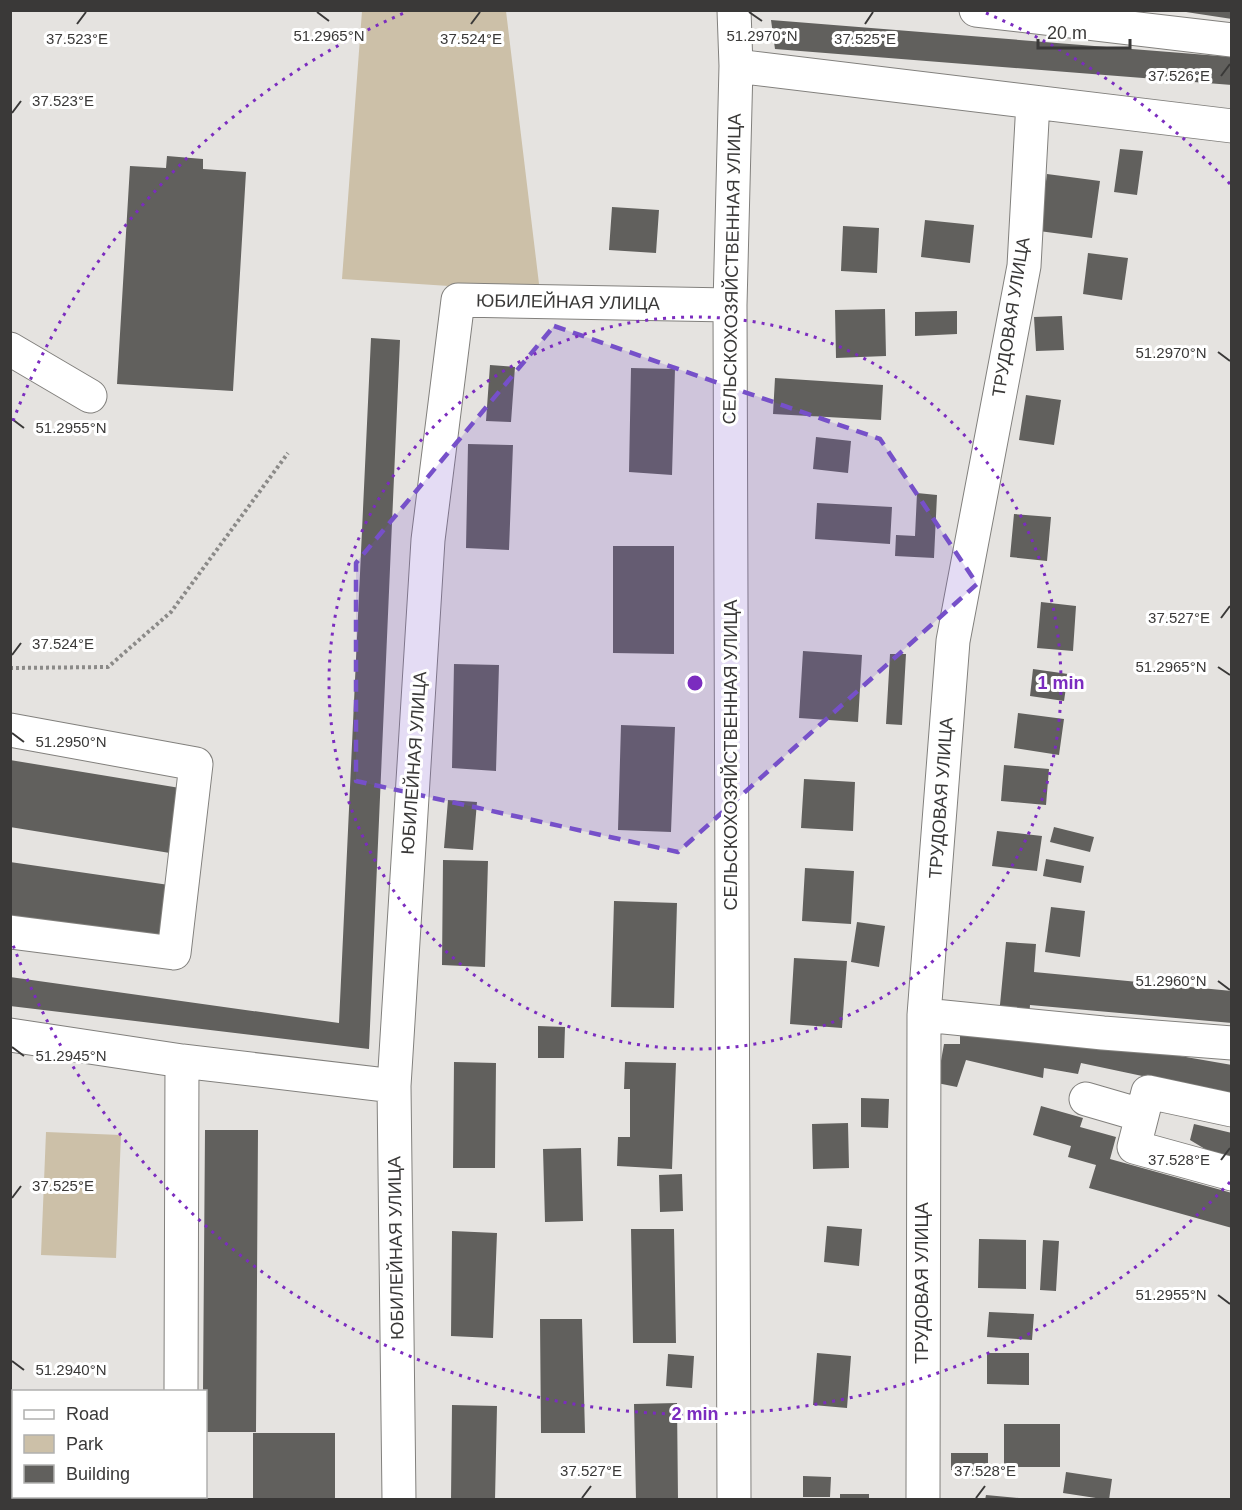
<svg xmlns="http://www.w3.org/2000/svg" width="1242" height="1510" font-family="Helvetica,sans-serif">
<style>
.green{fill:#ccc0a8}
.building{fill:#61605d}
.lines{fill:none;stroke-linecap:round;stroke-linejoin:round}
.minor-casing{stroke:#82807d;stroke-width:35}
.path{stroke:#8b8a88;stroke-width:4;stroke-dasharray:3 3;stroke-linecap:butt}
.minor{stroke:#fff;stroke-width:33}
.marked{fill:#7650c9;fill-opacity:0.2;stroke:#7650c9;stroke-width:4.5;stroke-dasharray:12 8;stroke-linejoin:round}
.ticks{fill:none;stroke:#3a3938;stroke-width:2}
.ring{fill:none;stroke:#7b2cbf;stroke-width:3;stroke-dasharray:3 6}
.labels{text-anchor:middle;stroke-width:6;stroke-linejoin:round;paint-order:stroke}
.street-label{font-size:18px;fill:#3a3938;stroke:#fff}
.ticks-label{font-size:15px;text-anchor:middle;fill:#3a3938;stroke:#fff;stroke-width:6;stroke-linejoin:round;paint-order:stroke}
.centre{fill:#7b2cbf;stroke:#fff;stroke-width:3}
.ring-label{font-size:18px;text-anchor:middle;font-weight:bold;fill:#7b2cbf;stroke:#fff;stroke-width:6;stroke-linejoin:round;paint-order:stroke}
</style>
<rect width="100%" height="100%" fill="#e5e3e0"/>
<!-- green -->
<path class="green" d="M362,11H506L540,292L342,279Z
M46,1132L121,1135L116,1258L41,1255Z"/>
<!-- building -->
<path class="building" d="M1186,10H1232V19L1186,12Z
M771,20L1232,57V85L775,49Z
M1120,149L1143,151L1137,195L1114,192Z
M167,156L203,159V169L246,172L233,391L117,384L130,166L166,168Z
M1047,174L1100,181L1092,238L1039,231Z
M612,207L659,210L656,253L609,250Z
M925,220L974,225L970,263L921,257Z
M843,226L879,228L877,273L841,271Z
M1088,253L1128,258L1122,300L1083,294Z
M885,309L886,356L836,358L835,310Z
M957,311V334L915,336V312Z
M1062,316L1064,350L1036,351L1034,317Z
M371,338L400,340L369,1049L10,1006V977L339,1023Z
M490,365L515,367L511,422L486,421Z
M631,368L675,369L672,475L629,472Z
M775,378L883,385L881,420L773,414Z
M1026,395L1061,400L1054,445L1019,440Z
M816,437L851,441L848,473L813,469Z
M468,444L513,445L509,550L466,548Z
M917,493L937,495L934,558L895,556L896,535L915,536Z
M817,503L892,507L890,544L815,539Z
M1014,514L1051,517L1047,561L1010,557Z
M613,546H674V654L613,653Z
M1041,602L1076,606L1073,651L1037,648Z
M803,651L862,655L858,722L799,718Z
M890,654H906L902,725L886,724Z
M454,664L499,665L496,771L452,768Z
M1033,669L1068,674L1064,701L1030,696Z
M1018,713L1064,719L1059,755L1014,748Z
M621,725L675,727L671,832L618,830Z
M10,760L186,789L176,854L10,827Z
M1004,765L1049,769L1046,805L1001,801Z
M804,779L855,782L853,831L801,828Z
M448,800L477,802L473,850L444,848Z
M1054,827L1094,837L1090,852L1050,842Z
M997,831L1042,836L1037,871L992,866Z
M1046,859L1084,866L1081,883L1043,876Z
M443,860L488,861L485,967L442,965Z
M10,862L169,885L161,940L10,918Z
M805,868L854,871L851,924L802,921Z
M614,901L677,903L674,1008L611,1007Z
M1051,907L1085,911L1080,957L1045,952Z
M857,922L885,926L879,967L851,962Z
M1006,942L1036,944L1034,972L1232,991V1023L1030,1005L1029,1019L999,1015Z
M794,958L847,961L842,1028L790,1024Z
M538,1026L565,1027L564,1058H538Z
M960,1029L1094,1041L1232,1065V1095L1081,1063L1078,1074L1044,1068L1043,1078L966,1060L957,1087L937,1083L944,1044H960Z
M454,1062L496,1063L495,1168H453Z
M625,1062L676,1063L672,1169L617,1166L618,1137H630V1089H624Z
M861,1098L889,1099L888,1128L861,1127Z
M1041,1106L1083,1118L1080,1127L1116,1137L1110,1159L1232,1193V1228L1089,1188L1096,1165L1068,1157L1071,1146L1033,1135Z
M848,1123L849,1168L813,1169L812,1124Z
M1194,1124L1232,1133V1163L1225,1161L1190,1140Z
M205,1130H258L256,1432H206V1392H203Z
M581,1148L583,1221L545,1222L543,1149Z
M682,1174L683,1211L660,1212L659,1175Z
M827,1226L862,1229L859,1266L824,1262Z
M631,1229H674L676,1343H633Z
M452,1231L497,1233L493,1338L451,1336Z
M979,1239L1026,1240V1289L978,1288Z
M1043,1240L1059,1241L1056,1291L1040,1290Z
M989,1312L1034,1314L1032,1340L987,1337Z
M540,1319H582L585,1433H541Z
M817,1353L851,1356L847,1408L813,1405Z
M987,1353H1029V1385L987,1384Z
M668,1354L694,1356L692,1388L666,1386Z
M677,1403L678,1500H636L634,1404Z
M452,1405L497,1406L495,1500H451Z
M1004,1424H1060V1467H1004Z
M253,1433H335V1500H253Z
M951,1453H988V1471L951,1470Z
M1066,1472L1112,1479L1109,1500L1063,1493Z
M803,1476L831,1477L830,1497H803Z
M840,1494H869V1500H840Z
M986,1495L1019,1498V1500H985Z"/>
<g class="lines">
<!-- minor casing -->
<g class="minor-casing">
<path id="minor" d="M976,10L1232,40
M736,66L1232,126
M10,349L90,396
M10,730L196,764L174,953L10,932
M924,1015L1103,1033L1232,1043
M10,1035L182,1061L394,1086
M1086,1099L1141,1115
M1232,1110L1148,1092L1134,1147L1232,1174
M181,1392L182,1061
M399,1500L394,1086L428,540L458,300L730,305
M734,1500L730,305L736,66L734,10
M923,1500L924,1015L953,641L1024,266L1033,102"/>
</g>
<!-- path -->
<path class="path" d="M10,668L108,667L171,612L288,453"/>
<!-- minor -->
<use href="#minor" class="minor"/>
</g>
<!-- marked area -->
<path class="marked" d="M554,326L880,439L977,584L678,852L356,781V563Z"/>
<!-- ticks -->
<path class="ticks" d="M317,12L329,21M749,12L762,21M77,24L86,12M471,24L480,12M865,24L873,12M1221,76L1230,64M12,113L21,101M1218,352L1230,361M12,419L24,428M1221,618L1230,606M12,655L21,643M1218,667L1230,675M12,733L24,742M1218,981L1230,990M12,1047L24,1056M1221,1160L1230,1148M12,1198L21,1186M1218,1295L1230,1304M12,1361L24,1370M582,1498L591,1486M976,1498L985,1486"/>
<!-- distance rings -->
<g class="ring">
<circle cx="695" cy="683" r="366"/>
<path d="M1230 1182A731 731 0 0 1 13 945M13 421A731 731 0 0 1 404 13M986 13A731 731 0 0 1 1230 184"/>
</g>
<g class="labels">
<!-- street labels -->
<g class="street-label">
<text transform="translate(732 269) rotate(-89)" y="6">СЕЛЬСКОХОЗЯЙСТВЕННАЯ УЛИЦА</text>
<text transform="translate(568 302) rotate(1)" y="6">ЮБИЛЕЙНАЯ УЛИЦА</text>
<text transform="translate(1011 317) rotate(-81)" y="6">ТРУДОВАЯ УЛИЦА</text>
<text transform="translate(731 755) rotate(-90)" y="6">СЕЛЬСКОХОЗЯЙСТВЕННАЯ УЛИЦА</text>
<text transform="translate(414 763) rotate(-86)" y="6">ЮБИЛЕЙНАЯ УЛИЦА</text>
<text transform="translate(941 798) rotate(-86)" y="6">ТРУДОВАЯ УЛИЦА</text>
<text transform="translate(396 1248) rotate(-91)" y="6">ЮБИЛЕЙНАЯ УЛИЦА</text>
<text transform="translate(922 1283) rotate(-90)" y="6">ТРУДОВАЯ УЛИЦА</text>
</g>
</g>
<g class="ticks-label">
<text x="329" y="41">51.2965°N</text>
<text x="762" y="41">51.2970°N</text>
<text x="77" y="44">37.523°E</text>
<text x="471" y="44">37.524°E</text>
<text x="865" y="44">37.525°E</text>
<text x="1179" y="81">37.526°E</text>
<text x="63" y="106">37.523°E</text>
<text x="1171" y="358">51.2970°N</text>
<text x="71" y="433">51.2955°N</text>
<text x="1179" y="623">37.527°E</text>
<text x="63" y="649">37.524°E</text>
<text x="1171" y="672">51.2965°N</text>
<text x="71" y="747">51.2950°N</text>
<text x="1171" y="986">51.2960°N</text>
<text x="71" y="1061">51.2945°N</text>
<text x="1179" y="1165">37.528°E</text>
<text x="63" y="1191">37.525°E</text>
<text x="1171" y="1300">51.2955°N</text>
<text x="71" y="1375">51.2940°N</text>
<text x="591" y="1476">37.527°E</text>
<text x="985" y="1476">37.528°E</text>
</g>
<circle cx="695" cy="683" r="9" class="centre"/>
<g class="ring-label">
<text x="1061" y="689">1 min</text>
<text x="695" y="1420">2 min</text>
</g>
<!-- border -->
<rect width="1242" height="1510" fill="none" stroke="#3a3938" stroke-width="24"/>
<!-- legend -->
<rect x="12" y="1390" width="195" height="108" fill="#ffffff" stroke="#b0b0af" stroke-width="1.5"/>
<rect x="24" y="1410" width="30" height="9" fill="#ffffff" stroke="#b0b0af" stroke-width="1.5"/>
<text x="66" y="1420" font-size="18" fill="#3a3938">Road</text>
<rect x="24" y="1435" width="30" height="18" fill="#ccc0a8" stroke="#b0b0af" stroke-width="1.5"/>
<text x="66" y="1450" font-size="18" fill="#3a3938">Park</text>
<rect x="24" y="1465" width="30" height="18" fill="#61605d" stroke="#b0b0af" stroke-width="1.5"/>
<text x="66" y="1480" font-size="18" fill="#3a3938">Building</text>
<!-- scale -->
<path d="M1038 39v9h92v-9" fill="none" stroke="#3a3938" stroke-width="3"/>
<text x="1047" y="39" font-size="18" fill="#3a3938" stroke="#ffffff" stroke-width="4.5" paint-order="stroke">20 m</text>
</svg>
